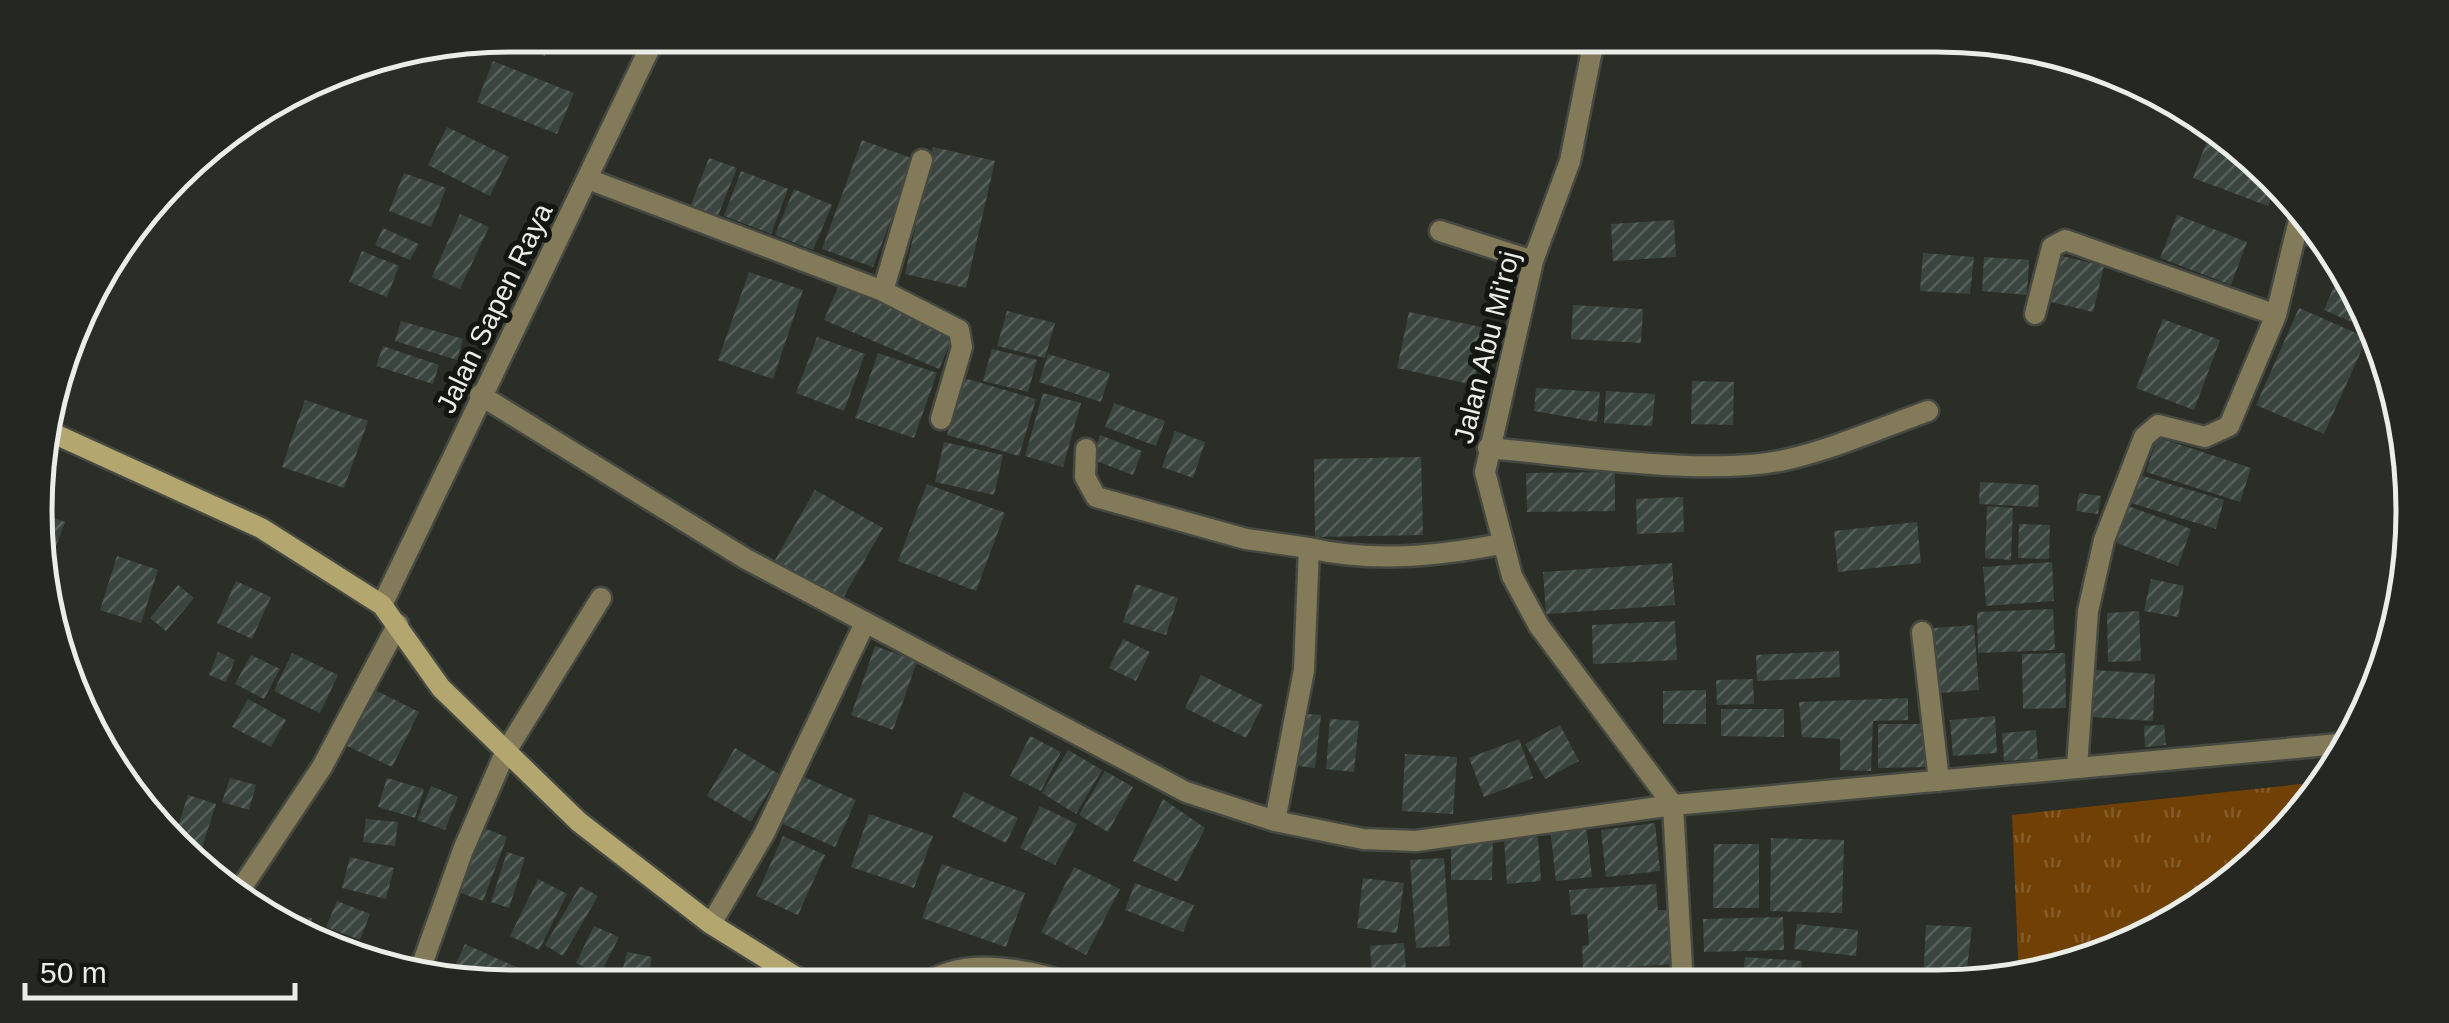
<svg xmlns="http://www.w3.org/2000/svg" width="2449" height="1023" font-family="Arial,sans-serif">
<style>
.grass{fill:url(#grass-tufts)}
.building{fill:url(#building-hatch)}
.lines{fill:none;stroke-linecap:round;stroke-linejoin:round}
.street-casing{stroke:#454941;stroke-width:25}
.secondary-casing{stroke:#454941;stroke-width:25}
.street{stroke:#827a58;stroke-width:20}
.secondary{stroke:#b3a66f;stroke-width:20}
.labels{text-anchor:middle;stroke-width:10;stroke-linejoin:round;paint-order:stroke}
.street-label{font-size:28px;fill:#ebeee8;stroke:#141612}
.rim{fill:none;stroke:#ebeee8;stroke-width:5}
</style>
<defs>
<pattern id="grass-tufts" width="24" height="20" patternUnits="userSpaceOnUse" patternTransform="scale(2.5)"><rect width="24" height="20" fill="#704005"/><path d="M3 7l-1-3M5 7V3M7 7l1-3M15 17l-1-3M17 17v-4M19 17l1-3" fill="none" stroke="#855c29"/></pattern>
<pattern id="building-hatch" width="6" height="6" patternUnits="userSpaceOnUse" patternTransform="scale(2.5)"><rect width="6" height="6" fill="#3b4540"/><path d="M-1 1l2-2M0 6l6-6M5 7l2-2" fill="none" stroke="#58605c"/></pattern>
</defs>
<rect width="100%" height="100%" fill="#2a2e26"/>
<!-- grass -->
<path class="grass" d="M2329,781L2251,870L2120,951L2019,979L2012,815Z"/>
<!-- building -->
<path class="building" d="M512,35H553L545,56L494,38Z
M493,61L574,93L557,134L477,102Z
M447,127L509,157L490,196L428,165Z
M2211,130L2255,157L2276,185L2268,206L2193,178Z
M862,140L914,159L873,267L822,249Z
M933,147L995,161L966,288L905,274Z
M709,158L737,168L718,216L691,205Z
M741,171L788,189L771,234L724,216Z
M404,173L446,188L431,227L389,211Z
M794,189L832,205L813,250L775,235Z
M460,214L489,227L460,289L432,277Z
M2177,215L2247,242L2231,285L2160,258Z
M1674,220L1676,257L1613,261L1611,224Z
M383,228L419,244L410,260L375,245Z
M2310,229L2329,254L2331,256L2303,245Z
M362,251L399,266L387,297L349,282Z
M1923,253L1974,257L1970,294L1920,291Z
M2058,255L2104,266L2093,312L2047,301Z
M1984,257L2029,260L2027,295L1982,291Z
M749,272L803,290L773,379L718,360Z
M2339,275L2348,278L2365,300L2373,331L2324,310Z
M839,285L954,334L939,369L824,320Z
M1573,305L1643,309L1641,343L1571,339Z
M2299,308L2367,338L2324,434L2256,405Z
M1007,311L1055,323L1045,358L997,346Z
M1409,312L1486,328L1474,385L1397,368Z
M2163,319L2220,340L2194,410L2136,388Z
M401,321L463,339L457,360L395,341Z
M817,337L865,354L844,411L796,393Z
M383,346L439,365L433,384L376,366Z
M2377,348L2388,386L2379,387L2371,349Z
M992,349L1037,360L1028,392L983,381Z
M878,353L937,373L914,438L855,418Z
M1048,354L1110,373L1101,402L1039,382Z
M964,378L1036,399L1019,456L947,435Z
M1692,381L1734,382L1733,425L1691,424Z
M1536,388L1600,392L1597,422L1534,411Z
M1606,391L1655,394L1652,426L1604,423Z
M1043,393L1081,403L1063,467L1025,456Z
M305,400L368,421L344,488L282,467Z
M1114,403L1165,421L1156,446L1105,427Z
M1175,431L1205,442L1193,478L1162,467Z
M1100,435L1142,451L1133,475L1091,459Z
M2157,437L2251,468L2240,502L2146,472Z
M944,442L1003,455L994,495L935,482Z
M1421,457L1423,535L1315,537L1314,459Z
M1615,472V511L1527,512L1526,473Z
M2140,475L2224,500L2216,529L2131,503Z
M1980,482L2039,485L2038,507L1979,504Z
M927,484L1005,513L976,591L898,561Z
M815,490L883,528L843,598L775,560Z
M2079,493L2101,496L2098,514L2076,511Z
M1683,497L1684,532L1637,534L1636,499Z
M1987,506L2013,508L2011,560L1985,558Z
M2128,506L2191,529L2178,566L2114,542Z
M41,514L65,522L46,573L43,572Z
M1917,522L1921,563L1838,572L1834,531Z
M2019,524L2050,525L2049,559L2018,558Z
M117,556L158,570L141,623L100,610Z
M2052,562L2054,601L1986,606L1983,567Z
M1672,563L1675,605L1546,614L1543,572Z
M2151,579L2184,586L2178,617L2144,611Z
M236,581L271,597L252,639L217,623Z
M1136,584L1178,598L1166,635L1123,622Z
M178,585L194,598L166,631L150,618Z
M2053,609L2055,650L1978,653L1977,612Z
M2139,611L2141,661L2108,662L2107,613Z
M1675,621L1677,660L1593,664L1592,625Z
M1974,625L1979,690L1940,693L1934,628Z
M1123,639L1150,652L1136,681L1109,668Z
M875,646L917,661L893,730L851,715Z
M1839,651L1840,677L1757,681L1756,655Z
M218,652L235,660L226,682L209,675Z
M292,653L338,675L320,713L274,691Z
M2065,653L2066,708L2023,709L2022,654Z
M251,655L280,669L264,699L235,684Z
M2095,670L2155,674L2153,721L2092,717Z
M1201,675L1263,705L1246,738L1185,708Z
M1753,679L1754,704L1717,705L1716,680Z
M373,689L419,712L392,767L345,745Z
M1706,690V724H1663V691Z
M1908,698V720L1873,721L1871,771L1840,770V739L1802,737L1799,702Z
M248,699L286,720L271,747L232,727Z
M1721,709H1784V737L1721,736Z
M1296,713L1321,715L1315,768L1290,765Z
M1995,716L1997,753L1953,756L1950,720Z
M1330,719L1359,721L1354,772L1326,769Z
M1878,724H1926V767L1878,768Z
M1560,725L1579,761L1545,779L1525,744Z
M2164,725L2166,745L2145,747L2144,726Z
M2036,730L2038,759L2004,761L2002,733Z
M1030,736L1061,752L1041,791L1010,776Z
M1519,739L1533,778L1484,797L1469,758Z
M735,748L779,774L751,822L707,796Z
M1068,750L1102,770L1076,814L1042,793Z
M1405,754L1457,757L1453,814L1402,811Z
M1105,771L1133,787L1108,832L1079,815Z
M804,777L856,800L835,847L783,824Z
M230,778L256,785L249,810L222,802Z
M387,778L424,789L415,818L378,807Z
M431,786L458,797L445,830L417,820Z
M964,792L1018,818L1006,843L952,817Z
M188,795L216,804L199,857L191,854L175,836Z
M1163,799L1205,828L1178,882L1133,861Z
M1040,806L1077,824L1055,865L1020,848Z
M869,814L933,836L914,888L851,867Z
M366,819L398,822L395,846L363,842Z
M1655,823L1660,871L1606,877L1601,830Z
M1586,824L1592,877L1556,881L1550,828Z
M479,826L507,837L483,901L453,890Z
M783,836L825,855L798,915L756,896Z
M1538,837L1541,881L1507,884L1504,839Z
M1771,838L1844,840L1842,913L1770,911Z
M1451,839H1493L1492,880H1451Z
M1714,844H1759V908H1713Z
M507,852L525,858L509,908L491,902Z
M350,857L394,868L386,899L342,888Z
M1444,858L1450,946L1416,948L1410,860Z
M942,864L1025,893L1006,947L922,918Z
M1074,867L1120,889L1086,955L1041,932Z
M1363,878L1404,883L1397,933L1357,928Z
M538,879L567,894L539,950L510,936Z
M1135,883L1194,905L1183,932L1125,910Z
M1656,884L1658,910H1670L1676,964L1583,970L1582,946L1589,945L1587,914L1571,915L1569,890Z
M580,886L598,896L563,956L545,945Z
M337,901L370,914L360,940L326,927Z
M284,914L312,918L310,937L282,922Z
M1783,917L1784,950L1704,952L1703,919Z
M1797,924L1858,930L1856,956L1794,949Z
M1926,925L1972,927L1965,984H1923Z
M594,926L619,937L600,975L576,963Z
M1404,943L1407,985L1373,986L1370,946Z
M465,944L523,970L515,988L450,977Z
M627,952L652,957L647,981L621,976Z
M1745,957L1802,961L1800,984L1742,985Z
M1675,968L1676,985H1562L1561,974Z
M533,977L550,988H526Z
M738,979L765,986V987H736Z"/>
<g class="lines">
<!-- street casing -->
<g class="street-casing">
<path id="street" d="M1595,35L1570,161L1533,261L1485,472L1512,576L1539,626L1673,805L1683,985
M588,179L883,291L959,330L962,347L941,419
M1440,231L1533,261
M883,291L922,160
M2035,314L2052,247L2065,240L2276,315
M480,395L746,559L1186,792L1275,821L1363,839L1416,841L1673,805L2350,743
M1488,448C1571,455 1711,478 1789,459C1836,448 1883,427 1928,411
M1086,449L1085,477L1096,497L1246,539L1309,548L1304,670L1275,821
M1309,548C1373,563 1438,556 1501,544
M382,605L656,35
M1922,632L1939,781
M2077,767L2088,611L2104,540L2144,437L2158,425L2205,437L2229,426L2276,315L2300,216
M220,888L236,889L246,881L322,767L398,624
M711,924L764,834L865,623
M419,973L463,850L505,753L601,598
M922,987C963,953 1033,971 1079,986"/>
</g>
<!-- secondary casing -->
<g class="secondary-casing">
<path id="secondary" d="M46,430L261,528L382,605L441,688L579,822L711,924L812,987"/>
</g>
<!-- street -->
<use href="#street" class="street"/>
<!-- secondary -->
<use href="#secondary" class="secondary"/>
</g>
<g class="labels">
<!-- street labels -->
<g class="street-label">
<text transform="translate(494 308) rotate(-64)" y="10">Jalan Sapen Raya</text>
<text transform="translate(1486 347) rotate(-76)" y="10">Jalan Abu Mi'roj</text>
</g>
</g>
<!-- crop -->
<path d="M0 0H2449V1023H0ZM511 52H1937A459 459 0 0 1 2396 511V511A459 459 0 0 1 1937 970H511A459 459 0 0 1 52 511V511A459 459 0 0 1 511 52Z" fill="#252723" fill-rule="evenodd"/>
<path class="rim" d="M511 52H1937A459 459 0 0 1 2396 511V511A459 459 0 0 1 1937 970H511A459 459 0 0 1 52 511V511A459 459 0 0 1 511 52Z"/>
<!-- scale -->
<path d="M25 983v15h270v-15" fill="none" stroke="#ebeee8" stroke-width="5"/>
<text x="40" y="983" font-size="30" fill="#ebeee8" stroke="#141612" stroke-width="8" paint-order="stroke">50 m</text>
</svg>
